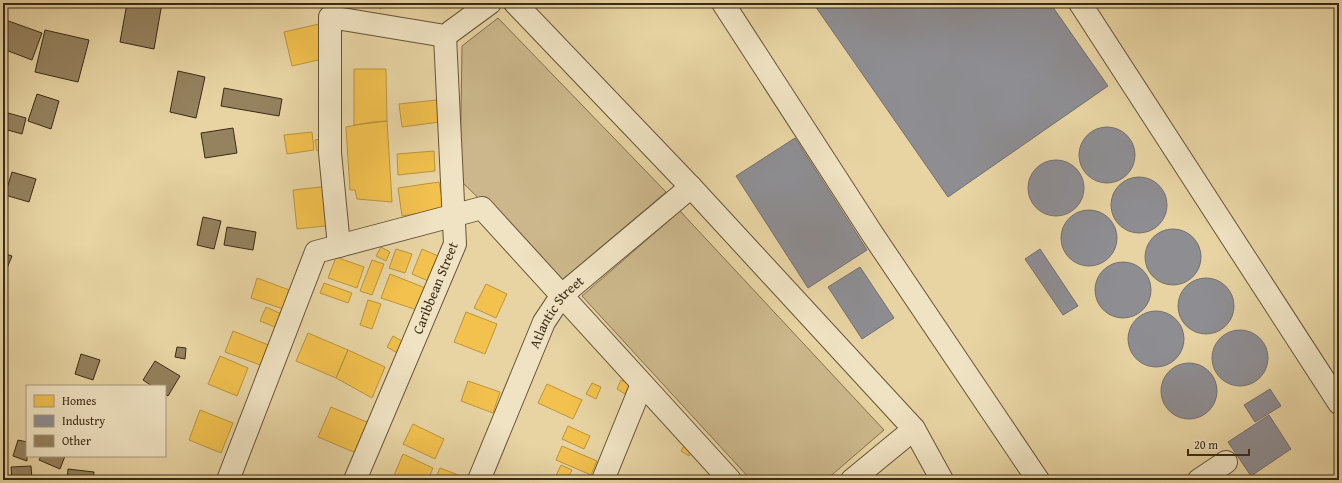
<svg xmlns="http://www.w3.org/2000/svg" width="1342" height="483" font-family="'Gentium Book Plus',serif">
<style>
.green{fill:#cbb78b;stroke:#837050}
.homes{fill:#f2c14e;stroke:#bb943d}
.industry{fill:#8d8d92;stroke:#746f6c}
.building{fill:#95825f;stroke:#3b2a15}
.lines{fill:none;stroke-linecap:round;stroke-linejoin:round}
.minor-casing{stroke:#665438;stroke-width:24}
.minor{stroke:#f0e3c3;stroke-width:22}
.labels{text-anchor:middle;stroke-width:4;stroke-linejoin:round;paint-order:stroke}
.street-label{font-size:14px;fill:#3b2a15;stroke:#f0e3c3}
</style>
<rect width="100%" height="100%" fill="#e8d4a3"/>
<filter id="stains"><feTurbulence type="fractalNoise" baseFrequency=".005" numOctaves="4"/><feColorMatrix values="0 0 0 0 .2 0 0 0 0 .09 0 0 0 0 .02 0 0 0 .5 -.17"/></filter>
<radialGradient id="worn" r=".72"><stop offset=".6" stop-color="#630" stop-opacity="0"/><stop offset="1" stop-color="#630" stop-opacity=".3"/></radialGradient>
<!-- green -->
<path class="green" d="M498,18L666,192L562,280L460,180L462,46Z
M680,211L884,430L826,480H751L582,296Z"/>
<!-- homes -->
<path class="homes" d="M372,3H384L381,9Z
M319,24L327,58L292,66L284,32Z
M354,69H386L387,121L354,125Z
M437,100L440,122L402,127L399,104Z
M387,121L392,202L357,199L355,190H350L346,127L372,122Z
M312,132L314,150L287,154L284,135Z
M325,138L327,149L317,151L315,140Z
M434,151L435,171L398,175L397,154Z
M439,182L444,209L402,216L398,188Z
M330,186L334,225L297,229L293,190Z
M381,247L390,252L386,261L376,256Z
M396,249L412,254L405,273L389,268Z
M422,249L445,259L435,284L412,274Z
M336,257L364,267L357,288L328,278Z
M372,260L384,264L372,295L360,291Z
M390,274L428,289L420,311L381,298Z
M257,278L292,291L286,310L251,298Z
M324,283L352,293L348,303L320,293Z
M486,284L507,294L496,318L474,308Z
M368,300L381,304L372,329L360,325Z
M266,307L286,316L280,329L260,321Z
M466,312L497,324L485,354L454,342Z
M233,331L271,346L263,366L225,352Z
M308,333L348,350L336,378L296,361Z
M393,336L407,344L401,355L387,347Z
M348,350L385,367L372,398L336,378Z
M220,356L248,368L237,396L208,384Z
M621,380L630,384L625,394L617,389Z
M468,381L500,392L493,413L461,401Z
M592,383L601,387L596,399L586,394Z
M547,384L582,400L573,419L538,403Z
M331,407L369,423L356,453L318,437Z
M200,410L233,423L221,453L189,440Z
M413,424L444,439L435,459L403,444Z
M568,426L590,436L584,449L562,439Z
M686,442L695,447L689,456L681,451Z
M562,446L597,461L591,475L556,460Z
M403,454L433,468L428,480H392Z
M561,465L572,470L567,480H554Z
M440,468L466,478L465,480H435Z"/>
<!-- industry -->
<path class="industry" d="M813,3H1050L1108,86L948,197Z
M1079 155a28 28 0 1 1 56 0a28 28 0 1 1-56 0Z
M795,138L867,250L808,288L736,176Z
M1028 188a28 28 0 1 1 56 0a28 28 0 1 1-56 0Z
M1111 205a28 28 0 1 1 56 0a28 28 0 1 1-56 0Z
M1061 238a28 28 0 1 1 56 0a28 28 0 1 1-56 0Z
M1145 257a28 28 0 1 1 56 0a28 28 0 1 1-56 0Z
M1040,249L1078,306L1063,315L1025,259Z
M1095 290a28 28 0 1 1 56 0a28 28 0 1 1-56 0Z
M860,267L894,318L862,339L828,287Z
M1178 306a28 28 0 1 1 56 0a28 28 0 1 1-56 0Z
M1128 339a28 28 0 1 1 56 0a28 28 0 1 1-56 0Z
M1212 358a28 28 0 1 1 56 0a28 28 0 1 1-56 0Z
M1161 391a28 28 0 1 1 56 0a28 28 0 1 1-56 0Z
M1270,389L1281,406L1255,422L1244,405Z
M1269,415L1291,449L1251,476L1228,442Z"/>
<!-- building -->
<path class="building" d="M127,3H162L154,49L120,42Z
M3,19L42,33L32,60L3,49Z
M45,30L89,40L78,82L35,72Z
M178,71L205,77L196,118L170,112Z
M224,88L282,99L279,116L221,106Z
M37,94L59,101L51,129L28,121Z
M8,113L26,118L22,134L4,129Z
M233,128L237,153L205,158L201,133Z
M12,172L36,179L29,202L5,195Z
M3,173L6,175L3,183Z
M203,217L221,221L214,249L197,245Z
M227,227L256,232L253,250L224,245Z
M3,253L12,256L3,278Z
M177,347L186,348L185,359L175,357Z
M81,354L100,360L93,380L75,374Z
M155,361L180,376L168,396L165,394V386H152L143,380Z
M18,440L27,442V461L13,456Z
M41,456H65L60,469L39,460Z
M31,466L32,480H12L11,467Z
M68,469L94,472L93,480H67Z"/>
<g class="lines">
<!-- minor casing -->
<g class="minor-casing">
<g id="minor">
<path d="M515,3L691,187L914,429L942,480"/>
<path d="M723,3L873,235L1038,480"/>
<path d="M1080,3L1339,403"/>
<path d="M339,246L330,153V17L445,36L490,3"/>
<path d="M228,480L316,252L482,208L730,480"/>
<path d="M355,480L455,244L445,36"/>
<path id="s1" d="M479,480L544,322L562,295L691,187"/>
<path d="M603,480L642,384"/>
<path d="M852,480L914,429"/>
<path d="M1199,480L1226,462"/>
</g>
</g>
<!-- minor -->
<use href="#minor" class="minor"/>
</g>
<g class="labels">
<!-- street labels -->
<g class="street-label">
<text transform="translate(435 288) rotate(-68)" y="5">Caribbean Street</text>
<text dy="5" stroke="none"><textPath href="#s1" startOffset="186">Atlantic Street</textPath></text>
</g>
</g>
<!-- margin -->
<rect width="1342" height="483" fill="none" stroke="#e8d4a3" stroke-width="16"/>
<rect x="4" y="4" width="1334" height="475" fill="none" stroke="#3b2a15" stroke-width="2"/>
<rect x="8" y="8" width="1326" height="467" fill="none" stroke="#3b2a15"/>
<!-- legend -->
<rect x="26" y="385" width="140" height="72" fill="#f0e3c3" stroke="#a8997d"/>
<rect x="34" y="395" width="20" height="12" fill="#f2c14e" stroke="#a8997d"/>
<text x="62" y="405" font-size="12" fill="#3b2a15">Homes</text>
<rect x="34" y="415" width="20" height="12" fill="#8d8d92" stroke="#a8997d"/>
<text x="62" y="425" font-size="12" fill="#3b2a15">Industry</text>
<rect x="34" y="435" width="20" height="12" fill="#95825f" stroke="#a8997d"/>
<text x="62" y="445" font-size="12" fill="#3b2a15">Other</text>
<!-- scale -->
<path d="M1188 449v6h61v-6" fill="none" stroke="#3b2a15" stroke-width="2"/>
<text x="1194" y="449" font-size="12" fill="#3b2a15" stroke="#f0e3c3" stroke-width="3" paint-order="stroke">20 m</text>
<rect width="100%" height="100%" filter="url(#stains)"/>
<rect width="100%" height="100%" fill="url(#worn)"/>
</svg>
